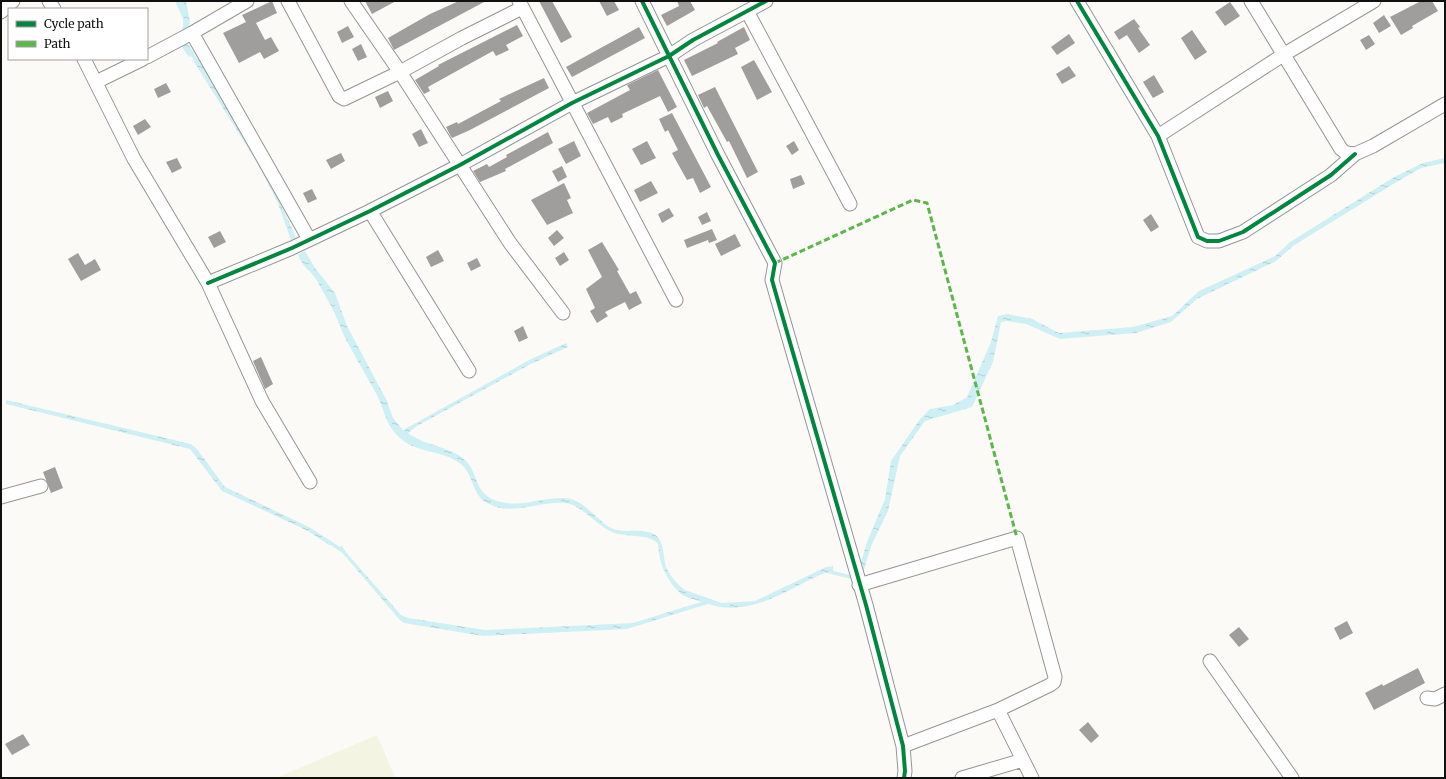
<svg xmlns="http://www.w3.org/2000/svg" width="1446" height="779" font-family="Merriweather,serif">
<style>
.pitch{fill:#f3f4e2}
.water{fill:url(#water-ripples)}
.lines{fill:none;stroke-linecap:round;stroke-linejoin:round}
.stream{stroke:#cef0f5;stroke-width:3.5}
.building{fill:#a09e9c}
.minor-casing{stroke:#969594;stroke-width:15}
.minor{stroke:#fffefe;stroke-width:13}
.quiet{stroke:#58b947;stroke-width:3;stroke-dasharray:6 3;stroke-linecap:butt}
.cycleway-casing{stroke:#fff;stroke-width:6}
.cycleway{stroke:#00873e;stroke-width:4}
</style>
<defs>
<pattern id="water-ripples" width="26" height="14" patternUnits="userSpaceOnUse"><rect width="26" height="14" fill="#cef0f5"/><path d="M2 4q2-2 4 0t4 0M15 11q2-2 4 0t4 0" fill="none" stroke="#b0cdd1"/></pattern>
</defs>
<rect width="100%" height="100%" fill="#fcfaf7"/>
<!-- pitch -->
<path class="pitch" d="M377,735L395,778H276Z"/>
<!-- water -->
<path class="water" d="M175,1H186L190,22L185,40L195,54L189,57L181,46L178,36L183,27V19Z
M198,58C234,117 270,175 296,238L291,240L277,201L256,161L194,62Z
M1445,158V163L1421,168L1395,183L1293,246L1276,261L1197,299L1171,322L1136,333L1060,339L1026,324L1007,321L1001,322L993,362L972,407L925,421L900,456L888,511L872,544L861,579L857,575L867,542L885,499L891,461L920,419L930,409L953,405L967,397L991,342L998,316L1007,314L1032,319L1059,333L1133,327L1172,316L1199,291L1275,256L1290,242L1394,177L1423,163Z
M305,251L315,268L335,293L347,326L387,401L393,418L403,430L531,359L566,343L568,347L529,365L417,426L408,433C425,446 450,446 465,460C478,472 474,490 492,499C515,510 541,497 564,498C582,498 595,518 609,527C623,535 639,527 654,534C666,541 662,558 667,569C671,577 678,585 685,590L722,603L755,601L826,567L833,566V573H824C786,590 751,618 708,604L627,629L483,636L404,623L399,619L339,549L342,545L344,550L401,615L408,618L485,630L633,623L701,602C695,599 686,598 681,594C666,580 659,564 658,544C649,533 627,538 612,532C597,526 580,503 564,503C541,501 512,516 489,504C473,497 474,479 464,467C448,450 418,454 401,439C385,424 386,415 378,397C369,380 359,364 350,347C342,334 338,319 331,306C326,297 321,288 316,279C309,269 303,268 298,255Z
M6,400L191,444L197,449L225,487L309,527L334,543L329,545L308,531L222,491L190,449L6,404Z"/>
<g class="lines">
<!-- stream -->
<path class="stream" d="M191,53L199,64
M329,542L343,551
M830,572L855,578"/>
</g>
<!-- building -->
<path class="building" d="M272,1L277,13L256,23L265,40L271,37L279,51L264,59L260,52L239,63L223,33L246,22L242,15Z
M365,1H396L372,14Z
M459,1H486L394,50L388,38L430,14Z
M539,1H552L572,37L561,43Z
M599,1H614L619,10L607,16Z
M677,1H690L695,10L667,26L661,15L679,6Z
M1421,1H1432L1438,11L1412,26L1413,28L1401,35L1390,17Z
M1230,2L1240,16L1225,26L1215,12Z
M1384,15L1391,26L1379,33L1373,23Z
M1134,19L1140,27L1138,28L1150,45L1139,53L1127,35L1119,40L1114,32Z
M517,25L523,36L506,45L509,50L496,56L493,51L473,62L428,87L430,91L424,94L415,80L439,66L438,65Z
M348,26L354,37L342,43L337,32Z
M639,27L645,38L572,77L566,67Z
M744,27L750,40L735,48L738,54L692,76L684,60L718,43L717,42Z
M1192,30L1207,52L1195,60L1181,38Z
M1069,34L1075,43L1057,55L1051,47Z
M1369,35L1375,44L1366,50L1360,40Z
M361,44L367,57L358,61L352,49Z
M754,60L772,92L757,100L741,67Z
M1069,66L1076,76L1062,84L1056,74Z
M658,70L677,107L668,112L660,96L622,114L623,117L611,123L608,117L593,124L587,113L630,90L627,85Z
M1154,75L1164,92L1153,98L1143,82Z
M544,78L549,88L470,130L452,138L450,135L446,127L457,122L458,124L501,101L499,99Z
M166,83L171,92L158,98L154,89Z
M715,87L758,172L747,178L729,141L727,142L707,106L704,108L698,95Z
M388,91L393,101L380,108L375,97Z
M672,113L711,187L700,193L693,178L687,180L678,164L672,153L678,150L668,130L665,132L659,119Z
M145,119L151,127L138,135L133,126Z
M421,129L428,143L419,147L412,134Z
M548,132L553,143L505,169L506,171L480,182L473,171L487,164L489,167L507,157L506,155Z
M574,141L581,156L566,164L558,149Z
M647,141L656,158L641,165L632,149Z
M794,141L799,150L792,155L786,146Z
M341,153L345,161L331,169L326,160Z
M177,158L182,168L172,173L166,162Z
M562,166L567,177L558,182L552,171Z
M801,175L805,184L793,189L790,179Z
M651,181L658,193L640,202L634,190Z
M564,183L571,198L567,200L573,213L547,225L531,200Z
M312,189L317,199L308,203L303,193Z
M669,208L674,216L662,223L658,214Z
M707,212L711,221L702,225L698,217Z
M1151,214L1159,227L1151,232L1143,220Z
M712,229L717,240L709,243L708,240L687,248L684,240Z
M557,230L564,238L554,246L548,238Z
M220,231L226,242L214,248L208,237Z
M735,234L741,246L721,256L715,244Z
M602,242L619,270L617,271L630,294L636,291L642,303L629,310L625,302L605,312L608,316L597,323L590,311L595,308L586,289L602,277L588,250Z
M438,250L444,261L431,267L426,257Z
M564,252L569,260L560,266L555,258Z
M78,253L85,265L95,259L101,270L81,281L68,259Z
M477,258L481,266L471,271L467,263Z
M523,326L528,338L519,342L514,331Z
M261,357L273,384L265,389L253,361Z
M55,467L63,488L51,493L43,472Z
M1347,621L1353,633L1340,640L1334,628Z
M1239,627L1249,639L1239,647L1229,635Z
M1418,668L1425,683L1374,710L1365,693L1382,684L1383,686Z
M1088,722L1099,736L1091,743L1079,730Z
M23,734L30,745L12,755L5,744Z"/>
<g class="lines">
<!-- minor casing -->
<g class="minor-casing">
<path id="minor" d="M49,1L54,9
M247,1L192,33L309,239
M288,1L339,96L344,99L400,72L462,38L522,8
M351,1L400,72L510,243L563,313
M519,1L676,300
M642,1L718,155L775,263L772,280L778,301L866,605L903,746L905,771L904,778
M1077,1L1158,136L1198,237L1207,241H1219L1243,232L1331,175L1355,154
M1251,1L1341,149L1346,153L1355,154L1373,146L1445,104
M747,11L850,204
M1,12L13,1
M147,57L192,33
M84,59L134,159L208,283L262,401L310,482
M96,82L143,59
M1158,136L1283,55L1374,1
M370,211L469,371
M208,283L292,248L370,211L460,165L572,103L669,56L693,40L766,1
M1,497L41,486
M859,585L1017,538L1055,677L1054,682L1050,685L998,710
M1210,661L1292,778
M1427,698L1435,699L1445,694
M903,746L998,710L1023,760
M962,778L1023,760L1032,778"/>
</g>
<!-- minor -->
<use href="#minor" class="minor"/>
<!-- quiet -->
<path class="quiet" d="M775,263L913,200L927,203L1017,538"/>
<!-- cycleway casing -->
<g class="cycleway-casing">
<path id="cycleway" d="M642,1L718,155L775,263L772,280L778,301L866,605L903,746L905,771L904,778
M1077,1L1158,136L1198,237L1207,241H1219L1243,232L1331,175L1355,154
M208,283L292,248L370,211L460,165L572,103L669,56L693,40L766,1"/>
</g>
<!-- cycleway -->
<use href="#cycleway" class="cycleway"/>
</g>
<!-- border -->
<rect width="1446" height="779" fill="none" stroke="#101010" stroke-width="4"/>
<!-- legend -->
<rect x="8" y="8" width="140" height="52" fill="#ffffff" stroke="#9f9f9f"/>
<rect x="16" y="21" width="20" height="6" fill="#00873e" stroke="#9f9f9f"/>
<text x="44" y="28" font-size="12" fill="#101010">Cycle path</text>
<rect x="16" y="41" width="20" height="6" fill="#58b947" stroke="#9f9f9f"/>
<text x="44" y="48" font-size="12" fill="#101010">Path</text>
</svg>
